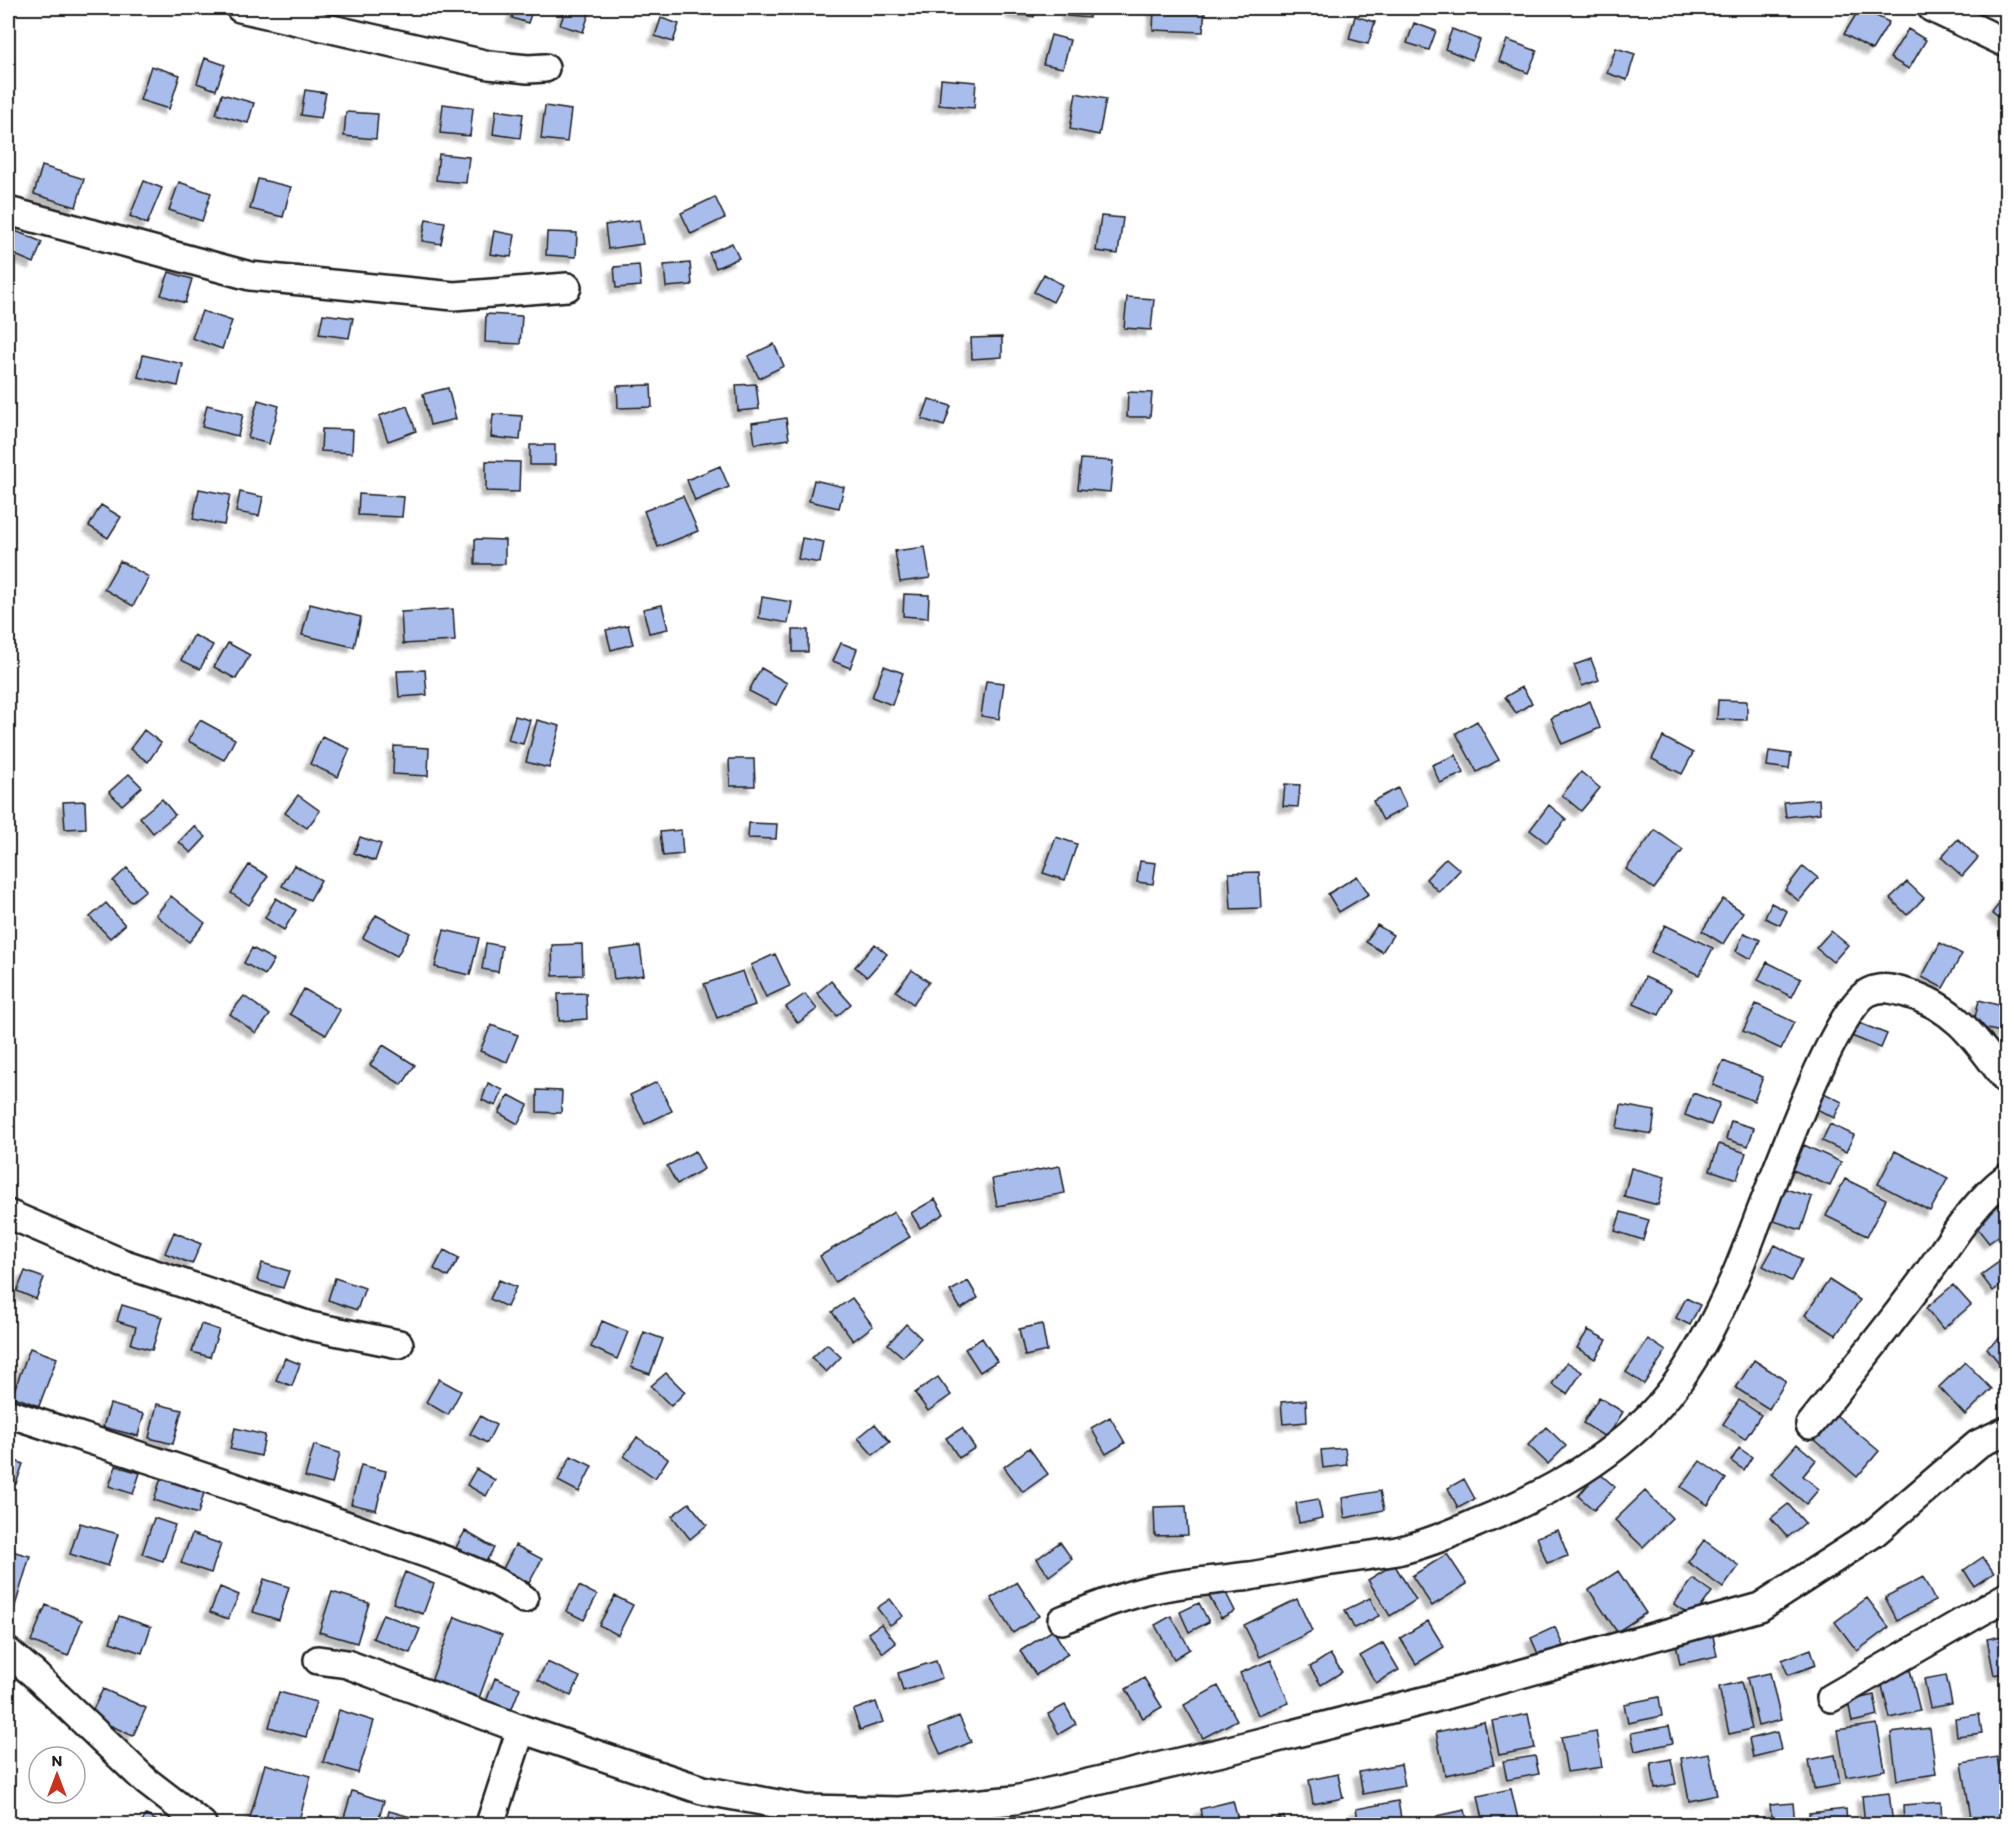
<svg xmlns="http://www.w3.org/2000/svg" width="2014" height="1832" font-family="Itim,sans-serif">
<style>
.building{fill:#a9bdec;stroke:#1c1c1c;stroke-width:1.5;filter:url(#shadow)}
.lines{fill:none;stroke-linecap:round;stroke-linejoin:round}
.minor-casing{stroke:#1c1c1c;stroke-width:32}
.minor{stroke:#fff;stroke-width:27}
</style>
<defs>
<filter id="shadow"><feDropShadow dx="-5.5" dy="5.5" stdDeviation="1.5" flood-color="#0004"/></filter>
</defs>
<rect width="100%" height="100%" fill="#fff"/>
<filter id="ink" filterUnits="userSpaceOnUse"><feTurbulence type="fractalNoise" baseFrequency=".0167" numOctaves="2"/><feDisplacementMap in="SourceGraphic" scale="12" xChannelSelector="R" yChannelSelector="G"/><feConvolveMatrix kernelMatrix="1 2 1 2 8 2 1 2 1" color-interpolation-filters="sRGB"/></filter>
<g filter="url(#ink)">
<!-- building -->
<path class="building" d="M515,8H533L528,23L512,18Z
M566,8H591L583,32L560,25Z
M1013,8H1036L1034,17L1012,13Z
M1068,8H1090L1089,18L1067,16Z
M1154,8H1205L1203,32L1153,30Z
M1860,8L1889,22L1872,50L1844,34Z
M1355,16L1375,22L1368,44L1349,39Z
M661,18L679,24L673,42L655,36Z
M1414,23L1436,31L1429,50L1407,43Z
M1452,29L1480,40L1472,60L1445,49Z
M1908,29L1926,40L1909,69L1890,58Z
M1051,35L1070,40L1063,68L1043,64Z
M1507,40L1537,51L1528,73L1499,61Z
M1616,48L1635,54L1627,80L1607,73Z
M205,58L225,65L216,90L197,83Z
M151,66L180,75L169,109L140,100Z
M941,79L976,82L974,108L939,105Z
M305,90L326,93L321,118L301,115Z
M1076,93L1106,99L1099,135L1070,129Z
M222,94L254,103L248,123L216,114Z
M443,104L473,108L470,136L440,133Z
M545,106L571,110L567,142L541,139Z
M496,110L523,114L520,138L493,134Z
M346,112L378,114L376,139L344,136Z
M439,154L469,157L466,183L436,180Z
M42,166L84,179L76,207L34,194Z
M258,179L291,187L283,217L250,209Z
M144,181L162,188L147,224L130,216Z
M179,182L211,193L202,221L169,210Z
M715,197L725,218L691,234L681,213Z
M1101,216L1123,218L1118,254L1096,251Z
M426,219L445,222L441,244L422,241Z
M639,220L643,244L608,249L605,225Z
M13,230L42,242L34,263L8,252V244Z
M494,231L515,235L511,257L490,254Z
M547,232L577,233L576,257L546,255Z
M732,243L739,258L716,268L709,253Z
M690,263L692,285L666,287L664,265Z
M639,265L641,286L616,288L614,267Z
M169,272L192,279L185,303L161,295Z
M1044,274L1062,285L1053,302L1034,292Z
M1127,297L1154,299L1151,330L1124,328Z
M202,311L232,321L222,349L192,338Z
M323,314L353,318L349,338L319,334Z
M486,314L522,316L520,344L485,342Z
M1002,337V357L972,359L971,338Z
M774,344L784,366L759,378L748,356Z
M143,355L183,364L178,386L138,377Z
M756,384L759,409L738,411L736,385Z
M651,385L652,407L618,408L617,386Z
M448,388L456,419L430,425L423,394Z
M1128,392L1152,393L1150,417H1127Z
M929,399L951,406L944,426L922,419Z
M258,400L279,406L269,444L248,438Z
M207,405L243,414L238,436L202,427Z
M407,406L416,431L388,441L379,416Z
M493,414L522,416L520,440L491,437Z
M786,418L789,439L755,444L752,423Z
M322,429L353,430L352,453L321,451Z
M530,445H555V465H530Z
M1081,459L1113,461L1110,492L1078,489Z
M486,461L520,462L519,492L486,491Z
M720,466L729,487L695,501L687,480Z
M814,480L844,487L839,508L809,501Z
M199,489L230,495L224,525L193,519Z
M240,492L263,497L259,516L236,512Z
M359,494L404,497L402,517L358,515Z
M683,496L698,531L658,547L644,511Z
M101,505L121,517L108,538L89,526Z
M802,538L824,542L820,563L798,559Z
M475,539L505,540V564H475Z
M925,547L930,578L900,582L895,551Z
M120,561L149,577L133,606L104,589Z
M904,594L929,595L928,618L903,616Z
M762,597L792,602L788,623L759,618Z
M310,604L361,617L354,647L302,635Z
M662,605L668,629L649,633L643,609Z
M453,609L455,641L403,644L401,612Z
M628,625L633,644L611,650L606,630Z
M793,630H808V652H793Z
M194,635L213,645L200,669L181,660Z
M228,643L250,655L236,679L214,667Z
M841,643L857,649L850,668L833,661Z
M1591,659L1599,680L1582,686L1574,665Z
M884,666L903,673L892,705L872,697Z
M761,668L787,683L776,705L749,691Z
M425,670L427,695L399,697L397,671Z
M986,681L1004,683L999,719L981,716Z
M1522,687L1532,703L1516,713L1505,697Z
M1718,700L1747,701V720L1717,719Z
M1590,701L1600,728L1562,744L1551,718Z
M515,716L530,720L523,744L508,740Z
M200,720L235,739L224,760L188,741Z
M537,720L560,726L549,768L526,762Z
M1477,721L1499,760L1477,772L1456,733Z
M144,730L161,743L148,762L130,749Z
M322,737L350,749L338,777L310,764Z
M1663,737L1693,753L1682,774L1652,759Z
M394,746L429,748L428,776L393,774Z
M1769,751L1791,754L1789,769L1767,766Z
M1456,755L1464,773L1440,783L1432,765Z
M729,759H754L755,786H730Z
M1581,772L1600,788L1581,811L1562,795Z
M129,774L142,787L122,805L109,792Z
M1285,784L1300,785L1298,807L1283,806Z
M1398,788L1407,807L1383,820L1373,801Z
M298,795L320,811L307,828L285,813Z
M162,799L175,815L153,833L140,817Z
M1819,799L1820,813L1786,817L1784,802Z
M85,801L86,828L65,829L63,802Z
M1549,805L1566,819L1547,843L1530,830Z
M749,823L777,824L776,839L748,838Z
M194,826L206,837L191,853L179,842Z
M681,830L683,854L663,856L660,832Z
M1655,830L1683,850L1654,889L1626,869Z
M360,837L381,844L375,861L354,853Z
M1056,837L1077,844L1065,880L1043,873Z
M1958,839L1978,858L1962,876L1941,857Z
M1446,858L1460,870L1439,892L1426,879Z
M1140,861L1156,863L1153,884L1137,882Z
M249,865L268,876L249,905L231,893Z
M294,865L321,880L310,900L282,886Z
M1803,866L1818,878L1799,901L1785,890Z
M127,868L146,890L131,902L113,881Z
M1259,872L1261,908L1231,909L1229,873Z
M1357,876L1369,894L1339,912L1328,894Z
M1907,882L1924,898L1907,915L1890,898Z
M2006,895V924L1992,913Z
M171,896L205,923L189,942L156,915Z
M276,898L296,910L284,930L265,918Z
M1723,899L1743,912L1723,944L1702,931Z
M106,903L125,925L110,938L90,917Z
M1771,903L1787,911L1780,925L1765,918Z
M376,915L410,933L397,956L363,938Z
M1377,925L1393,935L1382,952L1366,942Z
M1665,925L1713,948L1699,975L1651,952Z
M444,930L479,938L470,975L435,967Z
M1831,931L1848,945L1833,962L1816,948Z
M1744,933L1760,940L1751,959L1736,951Z
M486,943L502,946L498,972L482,969Z
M1940,943L1962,954L1943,988L1922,977Z
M582,944L583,975L553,976L552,945Z
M875,944L887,954L867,977L855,967Z
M640,946L644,975L614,979L610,950Z
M252,948L274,960L265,975L244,963Z
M775,954L790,986L766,997L751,965Z
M1767,962L1801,979L1792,997L1758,980Z
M912,970L929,982L913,1004L896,991Z
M743,971L755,1005L717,1018L704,984Z
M1645,977L1671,989L1659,1015L1634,1004Z
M831,981L851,1004L837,1016L817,993Z
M304,989L340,1010L326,1035L290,1014Z
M586,993L587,1019L559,1021L558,994Z
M805,994L817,1009L798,1023L786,1007Z
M244,996L270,1015L256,1033L230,1014Z
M1979,1000L2006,1007V1033L1973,1026Z
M1756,1004L1794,1022L1781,1049L1743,1031Z
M1854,1021L1887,1034L1881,1048L1849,1035Z
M491,1025L518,1035L507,1062L480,1051Z
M383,1045L415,1065L402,1085L370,1065Z
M1723,1061L1763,1077L1754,1101L1713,1085Z
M657,1082L672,1111L645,1124L630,1095Z
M488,1083L503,1090L496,1106L482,1100Z
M537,1090L562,1091L561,1113L537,1112Z
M1820,1091L1842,1102L1834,1118L1811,1106Z
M1693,1093L1720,1103L1711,1125L1685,1115Z
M509,1095L528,1105L518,1124L499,1113Z
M1621,1105L1655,1111L1652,1134L1617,1128Z
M1731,1121L1754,1128L1748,1146L1726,1139Z
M1830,1124L1854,1135L1846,1152L1822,1141Z
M1719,1144L1746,1153L1737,1179L1710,1170Z
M1804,1145L1841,1162L1830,1186L1793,1170Z
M695,1151L704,1169L677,1184L667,1166Z
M1895,1151L1948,1178L1930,1211L1878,1184Z
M1060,1166L1065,1193L997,1206L992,1179Z
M1631,1168L1665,1177L1658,1205L1624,1196Z
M1845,1179L1886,1199L1867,1236L1826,1216Z
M1782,1188L1812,1197L1801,1230L1771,1220Z
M935,1199L944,1214L920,1228L911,1213Z
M2006,1200V1230L1989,1243L1974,1224Z
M894,1212L910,1237L835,1282L820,1256Z
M1621,1212L1649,1220L1643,1240L1615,1231Z
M174,1232L201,1244L192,1264L165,1253Z
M1775,1245L1802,1259L1791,1281L1763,1266Z
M444,1250L459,1258L448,1277L434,1269Z
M2006,1257V1281L1993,1291L1981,1275Z
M262,1263L289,1271L283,1288L257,1280Z
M25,1271L44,1278L36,1299L17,1291Z
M335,1278L365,1288L357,1310L328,1300Z
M499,1280L516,1287L507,1307L490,1299Z
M1829,1280L1860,1300L1836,1335L1805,1315Z
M968,1281L978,1298L961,1309L950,1291Z
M1953,1285L1971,1305L1943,1329L1926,1308Z
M852,1298L873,1326L853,1341L832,1312Z
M1686,1298L1700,1305L1690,1325L1676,1318Z
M122,1305L162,1317L152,1350L131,1344L136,1327L117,1321Z
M602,1321L628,1332L617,1359L591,1347Z
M201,1324L219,1330L210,1357L192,1352Z
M906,1324L921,1338L903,1357L888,1344Z
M1042,1324L1047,1351L1025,1356L1019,1329Z
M1588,1330L1607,1340L1595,1359L1577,1348Z
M644,1332L663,1339L650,1374L631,1367Z
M2006,1333V1359L2000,1364L1987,1348Z
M982,1338L997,1361L980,1372L965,1349Z
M1648,1339L1666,1351L1644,1384L1626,1372Z
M827,1344L841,1357L826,1372L812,1358Z
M30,1348L57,1358L39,1406L12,1396Z
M285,1358L300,1364L292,1386L276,1380Z
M1754,1360L1786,1381L1769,1409L1736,1388Z
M1567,1362L1582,1372L1567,1394L1552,1384Z
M1965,1362L1992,1389L1965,1415L1939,1387Z
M666,1373L685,1392L671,1406L651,1386Z
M938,1377L951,1395L928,1411L915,1393Z
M439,1379L461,1391L448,1415L426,1402Z
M1599,1397L1623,1412L1607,1438L1583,1423Z
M1306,1400L1307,1422L1283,1424L1281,1402Z
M1739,1400L1761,1415L1745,1439L1723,1424Z
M110,1404L144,1414L138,1436L103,1427Z
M157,1404L182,1410L173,1444L149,1438Z
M1836,1415L1879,1451L1857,1477L1815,1440Z
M480,1416L496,1425L487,1443L470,1434Z
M1110,1417L1125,1443L1106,1454L1091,1428Z
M875,1424L890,1442L873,1455L858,1438Z
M1546,1427L1566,1446L1548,1464L1528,1445Z
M235,1428L265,1435L261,1456L230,1449Z
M962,1428L975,1448L959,1458L946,1438Z
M637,1437L668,1459L655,1478L624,1456Z
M1797,1444L1816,1460L1803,1476L1819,1489L1806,1504L1771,1474Z
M314,1445L340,1453L332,1484L305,1477Z
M1029,1448L1048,1474L1023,1492L1004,1467Z
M1345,1448L1347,1465L1323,1468L1321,1450Z
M1739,1448L1752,1457L1744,1470L1731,1461Z
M571,1456L592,1466L579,1492L558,1481Z
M8,1458L23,1464L16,1484L8,1481Z
M1700,1461L1726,1479L1708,1505L1681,1487Z
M361,1465L386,1471L376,1510L351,1504Z
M116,1466L140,1473L133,1494L109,1486Z
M476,1469L495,1480L486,1496L467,1485Z
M1599,1473L1615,1487L1594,1510L1578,1496Z
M162,1475L205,1489L198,1514L154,1500Z
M1464,1479L1475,1499L1458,1508L1448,1488Z
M1380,1491L1384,1510L1345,1518L1342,1498Z
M1645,1491L1672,1518L1643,1547L1615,1520Z
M1318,1499L1322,1518L1299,1523L1296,1503Z
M689,1503L707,1525L690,1539L672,1516Z
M1788,1504L1805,1523L1788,1537L1771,1518Z
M1186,1506L1188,1535L1155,1536L1154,1507Z
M154,1518L175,1525L163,1561L142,1554Z
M80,1523L118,1534L108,1566L70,1554Z
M1558,1530L1568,1556L1547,1563L1537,1537Z
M465,1531L494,1548L481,1570L452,1555Z
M192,1534L221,1544L211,1573L181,1563Z
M1704,1540L1739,1566L1723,1588L1688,1562Z
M1060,1542L1072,1559L1049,1576L1037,1559Z
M515,1545L542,1559L529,1583L503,1569Z
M8,1550L30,1556L12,1616L8,1615Z
M1447,1554L1467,1584L1432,1606L1412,1576Z
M1983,1557L1994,1573L1974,1586L1964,1570Z
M1394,1564L1416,1600L1390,1616L1368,1580Z
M1618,1571L1646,1613L1617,1632L1589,1590Z
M405,1572L434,1584L423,1614L393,1603Z
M1923,1577L1935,1601L1897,1620L1885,1597Z
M264,1579L289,1587L279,1620L253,1612Z
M1693,1579L1712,1592L1693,1618L1674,1604Z
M1017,1582L1039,1616L1013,1633L991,1598Z
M1222,1585L1235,1611L1221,1618L1207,1592Z
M579,1586L597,1595L584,1620L566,1611Z
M220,1587L239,1595L228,1619L210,1612Z
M332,1592L369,1603L357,1643L319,1632Z
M615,1596L633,1605L618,1635L599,1625Z
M1370,1598L1379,1616L1354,1628L1345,1610Z
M1867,1598L1889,1627L1857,1651L1835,1622Z
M890,1599L903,1616L890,1625L877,1608Z
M1297,1599L1312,1631L1260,1657L1244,1625Z
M1199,1603L1209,1622L1189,1632L1180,1612Z
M46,1605L82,1620L68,1656L31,1641Z
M383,1614L420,1629L410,1653L373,1638Z
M119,1616L151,1627L142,1653L110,1642Z
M1171,1616L1190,1649L1174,1659L1155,1625Z
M455,1617L502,1635L478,1701L430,1684Z
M1428,1621L1444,1647L1416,1664L1400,1638Z
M881,1624L896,1643L883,1653L868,1633Z
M1555,1627L1563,1646L1539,1656L1531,1638Z
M1053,1630L1068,1654L1036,1675L1020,1651Z
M1712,1631L1717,1656L1680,1664L1675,1638Z
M2006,1635V1672L1994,1675L1987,1639Z
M1383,1643L1399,1670L1376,1683L1360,1656Z
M1811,1649L1816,1665L1788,1675L1782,1660Z
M1330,1654L1342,1672L1321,1685L1310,1667Z
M1271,1660L1289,1703L1258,1715L1240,1673Z
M936,1661L942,1678L903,1691L898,1673Z
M547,1662L580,1677L571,1696L538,1680Z
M1910,1670L1920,1711L1890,1718L1880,1678Z
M1770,1673L1781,1720L1758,1726L1747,1678Z
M1946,1675L1952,1704L1930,1708L1924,1679Z
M495,1678L520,1688L509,1716L484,1707Z
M1144,1678L1162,1707L1143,1718L1126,1689Z
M1741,1682L1752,1729L1729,1734L1719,1687Z
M1218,1686L1237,1720L1203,1738L1184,1705Z
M103,1689L146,1708L133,1736L90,1716Z
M279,1692L316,1702L306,1737L269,1727Z
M1874,1695L1878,1716L1852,1722L1848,1701Z
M1659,1697L1662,1716L1628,1723L1624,1704Z
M876,1702L883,1722L860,1730L853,1710Z
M1065,1705L1076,1724L1059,1734L1048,1714Z
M339,1710L374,1721L358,1773L323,1762Z
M1528,1714L1535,1748L1499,1755L1492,1721Z
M1979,1714L1982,1733L1957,1736L1955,1718Z
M959,1716L971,1742L941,1755L929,1729Z
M1484,1722L1494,1765L1445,1775L1436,1732Z
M1877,1724L1885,1770L1846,1777L1838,1730Z
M1669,1726L1673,1743L1635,1751L1631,1733Z
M1930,1728L1936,1774L1897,1780L1891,1733Z
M1596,1731L1602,1767L1567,1772L1561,1737Z
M1777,1732L1781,1750L1753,1757L1749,1739Z
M1709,1753L1717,1795L1689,1801L1681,1758Z
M1835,1755L1840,1784L1814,1789L1809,1760Z
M1535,1756L1539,1774L1507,1780L1503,1761Z
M1997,1757L2006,1810V1824H1972L1962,1763Z
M1671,1759L1676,1784L1655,1788L1651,1763Z
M265,1764L311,1776L298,1824H275L250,1818Z
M1401,1764L1405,1786L1363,1794L1359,1772Z
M1338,1774L1343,1798L1313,1804L1309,1780Z
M1511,1789L1518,1819L1484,1824L1478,1796Z
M352,1791L384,1801L377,1824H342Z
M1889,1793L1893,1824H1865L1862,1796Z
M1233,1801L1239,1823L1203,1824L1200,1809Z
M1398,1801L1402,1824H1359L1356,1809Z
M1941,1802L1942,1824H1904L1903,1805Z
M1793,1803L1795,1824H1772L1770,1805Z
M1846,1809L1847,1824H1810L1809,1813Z
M1465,1810L1468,1824H1439L1437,1816Z
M389,1811L436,1824H386Z
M146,1815L163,1824H141Z
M1284,1817L1286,1824H1258Z"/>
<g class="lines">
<!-- minor casing -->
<g class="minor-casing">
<path id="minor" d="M240,8L489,65L528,69L545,68
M1932,8L2006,43
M8,211L250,276L454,296L567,287
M8,1214L122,1263L310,1326L399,1344
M8,1413C127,1452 247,1490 365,1532C414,1550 483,1569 524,1599
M1810,1425C1847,1378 1884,1332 1920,1284C1947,1248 1970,1205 2006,1178
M1062,1620C1092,1608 1122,1596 1154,1589C1186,1582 1218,1580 1250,1576C1276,1572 1301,1566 1326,1562C1350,1558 1374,1555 1397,1551C1424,1545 1451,1534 1476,1523C1548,1494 1619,1456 1668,1395C1696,1360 1717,1318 1735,1277C1757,1228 1830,1010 1869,992C1882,986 1893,989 1906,993C1956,1007 1977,1041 2006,1080
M8,1652L34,1674L146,1781L202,1824
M318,1660L347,1664L521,1729L702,1790L805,1809L899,1811L1015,1800L1218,1753L1431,1699L1760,1607L1874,1533L1978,1444L2006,1431
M1831,1698L2006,1597
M490,1824L521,1729"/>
</g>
<!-- minor -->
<use href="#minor" class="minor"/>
</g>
</g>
<!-- margin -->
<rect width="2014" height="1832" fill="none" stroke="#fff" stroke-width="30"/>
<rect x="15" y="15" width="1984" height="1802" fill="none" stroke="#1c1c1c" stroke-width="2" filter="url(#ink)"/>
<!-- north arrow -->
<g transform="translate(57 1775)"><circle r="28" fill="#ffffff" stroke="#a4a4a4" stroke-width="1.5"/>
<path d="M0-4.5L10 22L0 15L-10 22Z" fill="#c8321e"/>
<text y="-9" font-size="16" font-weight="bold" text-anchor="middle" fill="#1c1c1c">N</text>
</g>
</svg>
